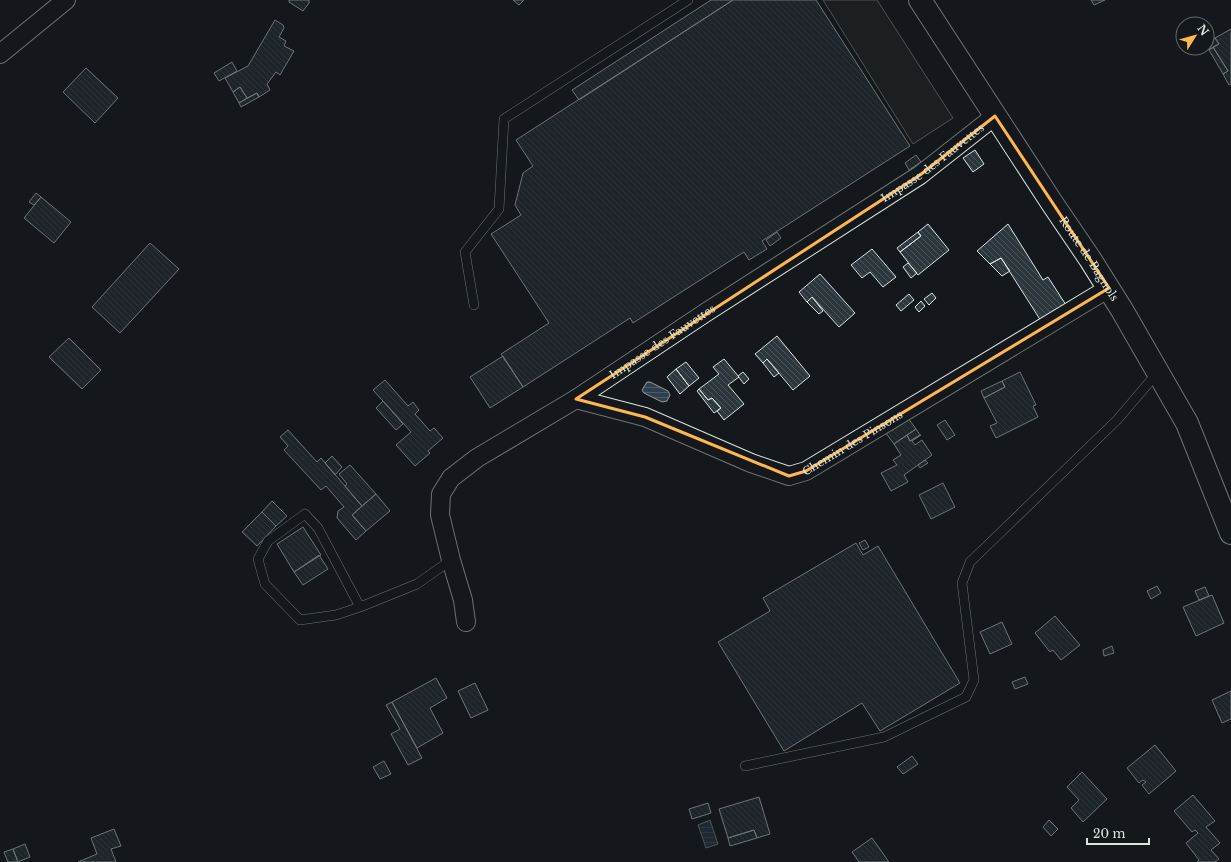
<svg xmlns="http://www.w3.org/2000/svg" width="1231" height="862" font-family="'Libre Baskerville',serif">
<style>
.parking{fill:#24282b;stroke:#939e99}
.water{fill:url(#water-rules);stroke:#939e99}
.building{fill:url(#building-back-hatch);stroke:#d8e6dc}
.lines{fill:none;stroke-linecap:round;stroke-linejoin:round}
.service-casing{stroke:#d8e6dc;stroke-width:10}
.minor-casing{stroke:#d8e6dc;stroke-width:20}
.primary-casing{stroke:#d8e6dc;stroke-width:24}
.service{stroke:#14181c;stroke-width:9}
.minor{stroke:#14181c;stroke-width:18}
.primary{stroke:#14181c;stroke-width:22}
.marked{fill:none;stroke:#ffb74d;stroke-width:3;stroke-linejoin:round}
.labels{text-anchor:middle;stroke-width:3;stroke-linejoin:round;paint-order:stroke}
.street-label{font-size:11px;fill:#d8e6dc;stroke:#14181c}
</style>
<defs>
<pattern id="water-rules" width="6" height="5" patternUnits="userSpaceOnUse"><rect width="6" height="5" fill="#2f3f4d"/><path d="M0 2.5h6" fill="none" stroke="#4c5b66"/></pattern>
<pattern id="building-back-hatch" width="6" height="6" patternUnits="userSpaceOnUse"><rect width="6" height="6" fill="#2c363c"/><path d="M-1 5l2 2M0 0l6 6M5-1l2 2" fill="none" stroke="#4a5358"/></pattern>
</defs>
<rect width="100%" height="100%" fill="#14181c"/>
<!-- parking -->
<path class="parking" d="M823,0H877L953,118L913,144Z"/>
<!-- water -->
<path class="water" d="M647,382H650L668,391L670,395L667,401L662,402L644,393L642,390Z
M710,820L718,844L706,848L698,825Z"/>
<!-- building -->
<path class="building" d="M289,0H309V3L303,11L289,2Z
M513,0H524L519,5Z
M711,0H733L579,100L572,90Z
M733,0H816L910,146L762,241L767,249L749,260L744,252L633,323L630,318L523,387L501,354L549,323L491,234L521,215L515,205L523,173L533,166L516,140Z
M1091,0H1105L1094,5Z
M275,20L283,25L284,28L279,37L286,41L284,46L294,51L280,75L276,72L267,84L270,90L259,97L257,93L247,98L240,87L233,92L225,78L248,66Z
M1231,29V84L1229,85L1223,74L1228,71L1213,47L1219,44L1215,38Z
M1215,38L1219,44L1209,50L1207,43Z
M1213,47L1228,71L1223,74L1209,50Z
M232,62L237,71L219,81L214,73Z
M86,68L118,98L95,123L63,92Z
M240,87L247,98L239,103L233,92Z
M257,93L259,97L241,107L239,103Z
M975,150L984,164L973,172L963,158Z
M916,155L921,162L909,170L905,163Z
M36,193L41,197L34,205L29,202Z
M41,197L71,222L54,243L24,218Z
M928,224L949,250L918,275L900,252L921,236L918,232Z
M1008,224L1043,280L1048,277L1066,305L1041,321L1001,258L990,264L977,251Z
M777,232L781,238L770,246L766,240Z
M918,232L921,236L900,252L897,248Z
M150,243L179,269L120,333L92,307Z
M872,249L896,277L883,287L870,272L862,278L851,265Z
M1001,258L1010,271L1002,276L990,264Z
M908,263L917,273L911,278L903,267Z
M820,274L855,313L839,327L812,297L807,302L799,292Z
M932,293L936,298L929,305L924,299Z
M909,294L914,300L901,311L896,305Z
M812,297L823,311L819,314L807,302Z
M921,301L925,306L919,312L915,307Z
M777,336L810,376L793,390L767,359L763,363L755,354Z
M69,338L101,370L82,389L49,357Z
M503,356L523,387L490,408L470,377Z
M724,359L739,377L728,385L744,404L724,420L717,411L721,408L712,398L708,400L699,389L719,374L713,367Z
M767,359L779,373L774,377L763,363Z
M686,362L699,378L689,386L676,369Z
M676,369L689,386L680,394L667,377Z
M743,372L749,379L744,384L738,376Z
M1020,372L1036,405L1033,406L1038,417L996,438L990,426L997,423L984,398L1005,387L1002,381Z
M385,380L408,406L413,402L419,410L415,414L430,431L434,428L443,438L428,451L430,453L415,466L396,445L411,432L373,390Z
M1002,381L1005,387L984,398L981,391Z
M699,389L708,400L712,398L721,408L714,413L697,391Z
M383,401L403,424L396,430L376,408Z
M908,418L916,429L894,444L885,432Z
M945,420L955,435L947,440L937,425Z
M916,429L920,435L910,441L907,435Z
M288,430L317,462L321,458L362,506L352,515L366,531L356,540L337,518L338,511L344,507L326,486L321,490L284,450L288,446L280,437Z
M907,435L910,441L920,435H921L912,441L915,445L922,440L932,455L904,475L908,482L891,491L881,473L897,465L893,460L901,455L894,444Z
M332,456L342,467L335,475L325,463Z
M925,460L928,463L920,468L918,465Z
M350,465L376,494L362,506L345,486L347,484L339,474Z
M943,483L955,507L931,519L919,495Z
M376,494L390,511L366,531L352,515Z
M272,501L287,516L276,526L262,512Z
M262,512L276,526L257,546L242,532Z
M303,527L321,555L294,572L277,544Z
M865,540L869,547L863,550L859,543Z
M856,543L863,555L878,546L960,683L880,731L862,703L784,751L718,642L770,611L763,598Z
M319,555L328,569L303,585L294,572Z
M1157,586L1161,593L1151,599L1147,591Z
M1205,587L1209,596L1199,600L1195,591Z
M1212,595L1224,623L1196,636L1183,607Z
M1055,616L1080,645L1061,660L1053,650L1050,652L1035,633Z
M1002,622L1012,644L990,654L980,632Z
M1112,646L1114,653L1104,656L1103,650Z
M1025,677L1028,684L1015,689L1012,682Z
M436,678L447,698L430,708L443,733L417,748L392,702Z
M475,683L488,710L471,718L458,691Z
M1231,691V719L1222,723L1212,700Z
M392,702L422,758L408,765L391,734L400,729L386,705Z
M1155,745L1176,771L1149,794L1142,785L1146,782L1143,780L1139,783L1127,768Z
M912,756L918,764L903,774L897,767Z
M384,761L391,774L380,779L373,767Z
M1082,772L1107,799L1083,822L1071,808L1079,800L1067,787Z
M1193,795L1215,821L1206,827L1220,843L1211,850L1219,859L1215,862H1197L1199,860L1186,843L1198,833L1195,830L1192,832L1174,811Z
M759,797L770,834L757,838L754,830L728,838L719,809Z
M708,803L711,813L692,819L689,809Z
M1049,820L1058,829L1051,836L1043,827Z
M114,829L121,846L111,849L116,862H78L97,854L91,838Z
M754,830L757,838L730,846L728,838Z
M872,838L889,862H859L852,852Z
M25,844L30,857L18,862L13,849Z
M13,849L18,862H8L4,852Z"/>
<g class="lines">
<!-- service casing -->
<g class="service-casing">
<path id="service" d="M474,305L465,252L499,209L504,119L688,0
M360,607L318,528L305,514L268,541L258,559L265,584L300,620L336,615L360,607L417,584L451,560
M745,766L884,737L966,697L974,680L962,583L970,562L1117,420L1158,372"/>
</g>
<!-- minor casing -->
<g class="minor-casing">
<g id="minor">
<path d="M0,54L66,0"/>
<path id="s1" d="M576,399L645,417L751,463L789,476L806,471L1109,288"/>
<path id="s2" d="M466,622L463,600L451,560L440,515L441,494L451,478L477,458L576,399L705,313L920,175L995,116"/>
</g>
</g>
<!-- primary casing -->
<g class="primary-casing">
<g id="primary">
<path id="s3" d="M920,0L1052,203L1090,259L1122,310L1187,423L1231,533"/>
</g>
</g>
<!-- service -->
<use href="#service" class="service"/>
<!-- minor -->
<use href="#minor" class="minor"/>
<!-- primary -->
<use href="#primary" class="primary"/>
</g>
<!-- marked area -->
<path d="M0 0H1231V862H0ZM995,116L1109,288L806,471L789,476L645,417L576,399L920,175Z" fill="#14181c" fill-opacity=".55" fill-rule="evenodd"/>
<path class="marked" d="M995,116L1109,288L806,471L789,476L645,417L576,399L920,175Z"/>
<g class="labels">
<!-- street labels -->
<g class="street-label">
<text dy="4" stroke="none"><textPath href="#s2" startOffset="726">Impasse des Fauvettes</textPath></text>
<text dy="4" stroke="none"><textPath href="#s3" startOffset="309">Route de Bagnols</textPath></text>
<text dy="4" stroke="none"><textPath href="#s2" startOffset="402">Impasse des Fauvettes</textPath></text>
<text dy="4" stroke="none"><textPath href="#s1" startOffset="299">Chemin des Pinsons</textPath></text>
</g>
</g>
<!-- north arrow -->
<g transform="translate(1195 36) rotate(53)"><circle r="19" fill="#14181c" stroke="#626a69"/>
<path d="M0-3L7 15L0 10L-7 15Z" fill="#ffb74d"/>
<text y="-6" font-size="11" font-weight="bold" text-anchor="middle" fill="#d8e6dc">N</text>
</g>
<!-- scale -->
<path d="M1087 838v6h62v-6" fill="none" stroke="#d8e6dc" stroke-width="2"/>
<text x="1093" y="838" font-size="12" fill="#d8e6dc" stroke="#14181c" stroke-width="3" paint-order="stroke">20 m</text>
</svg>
